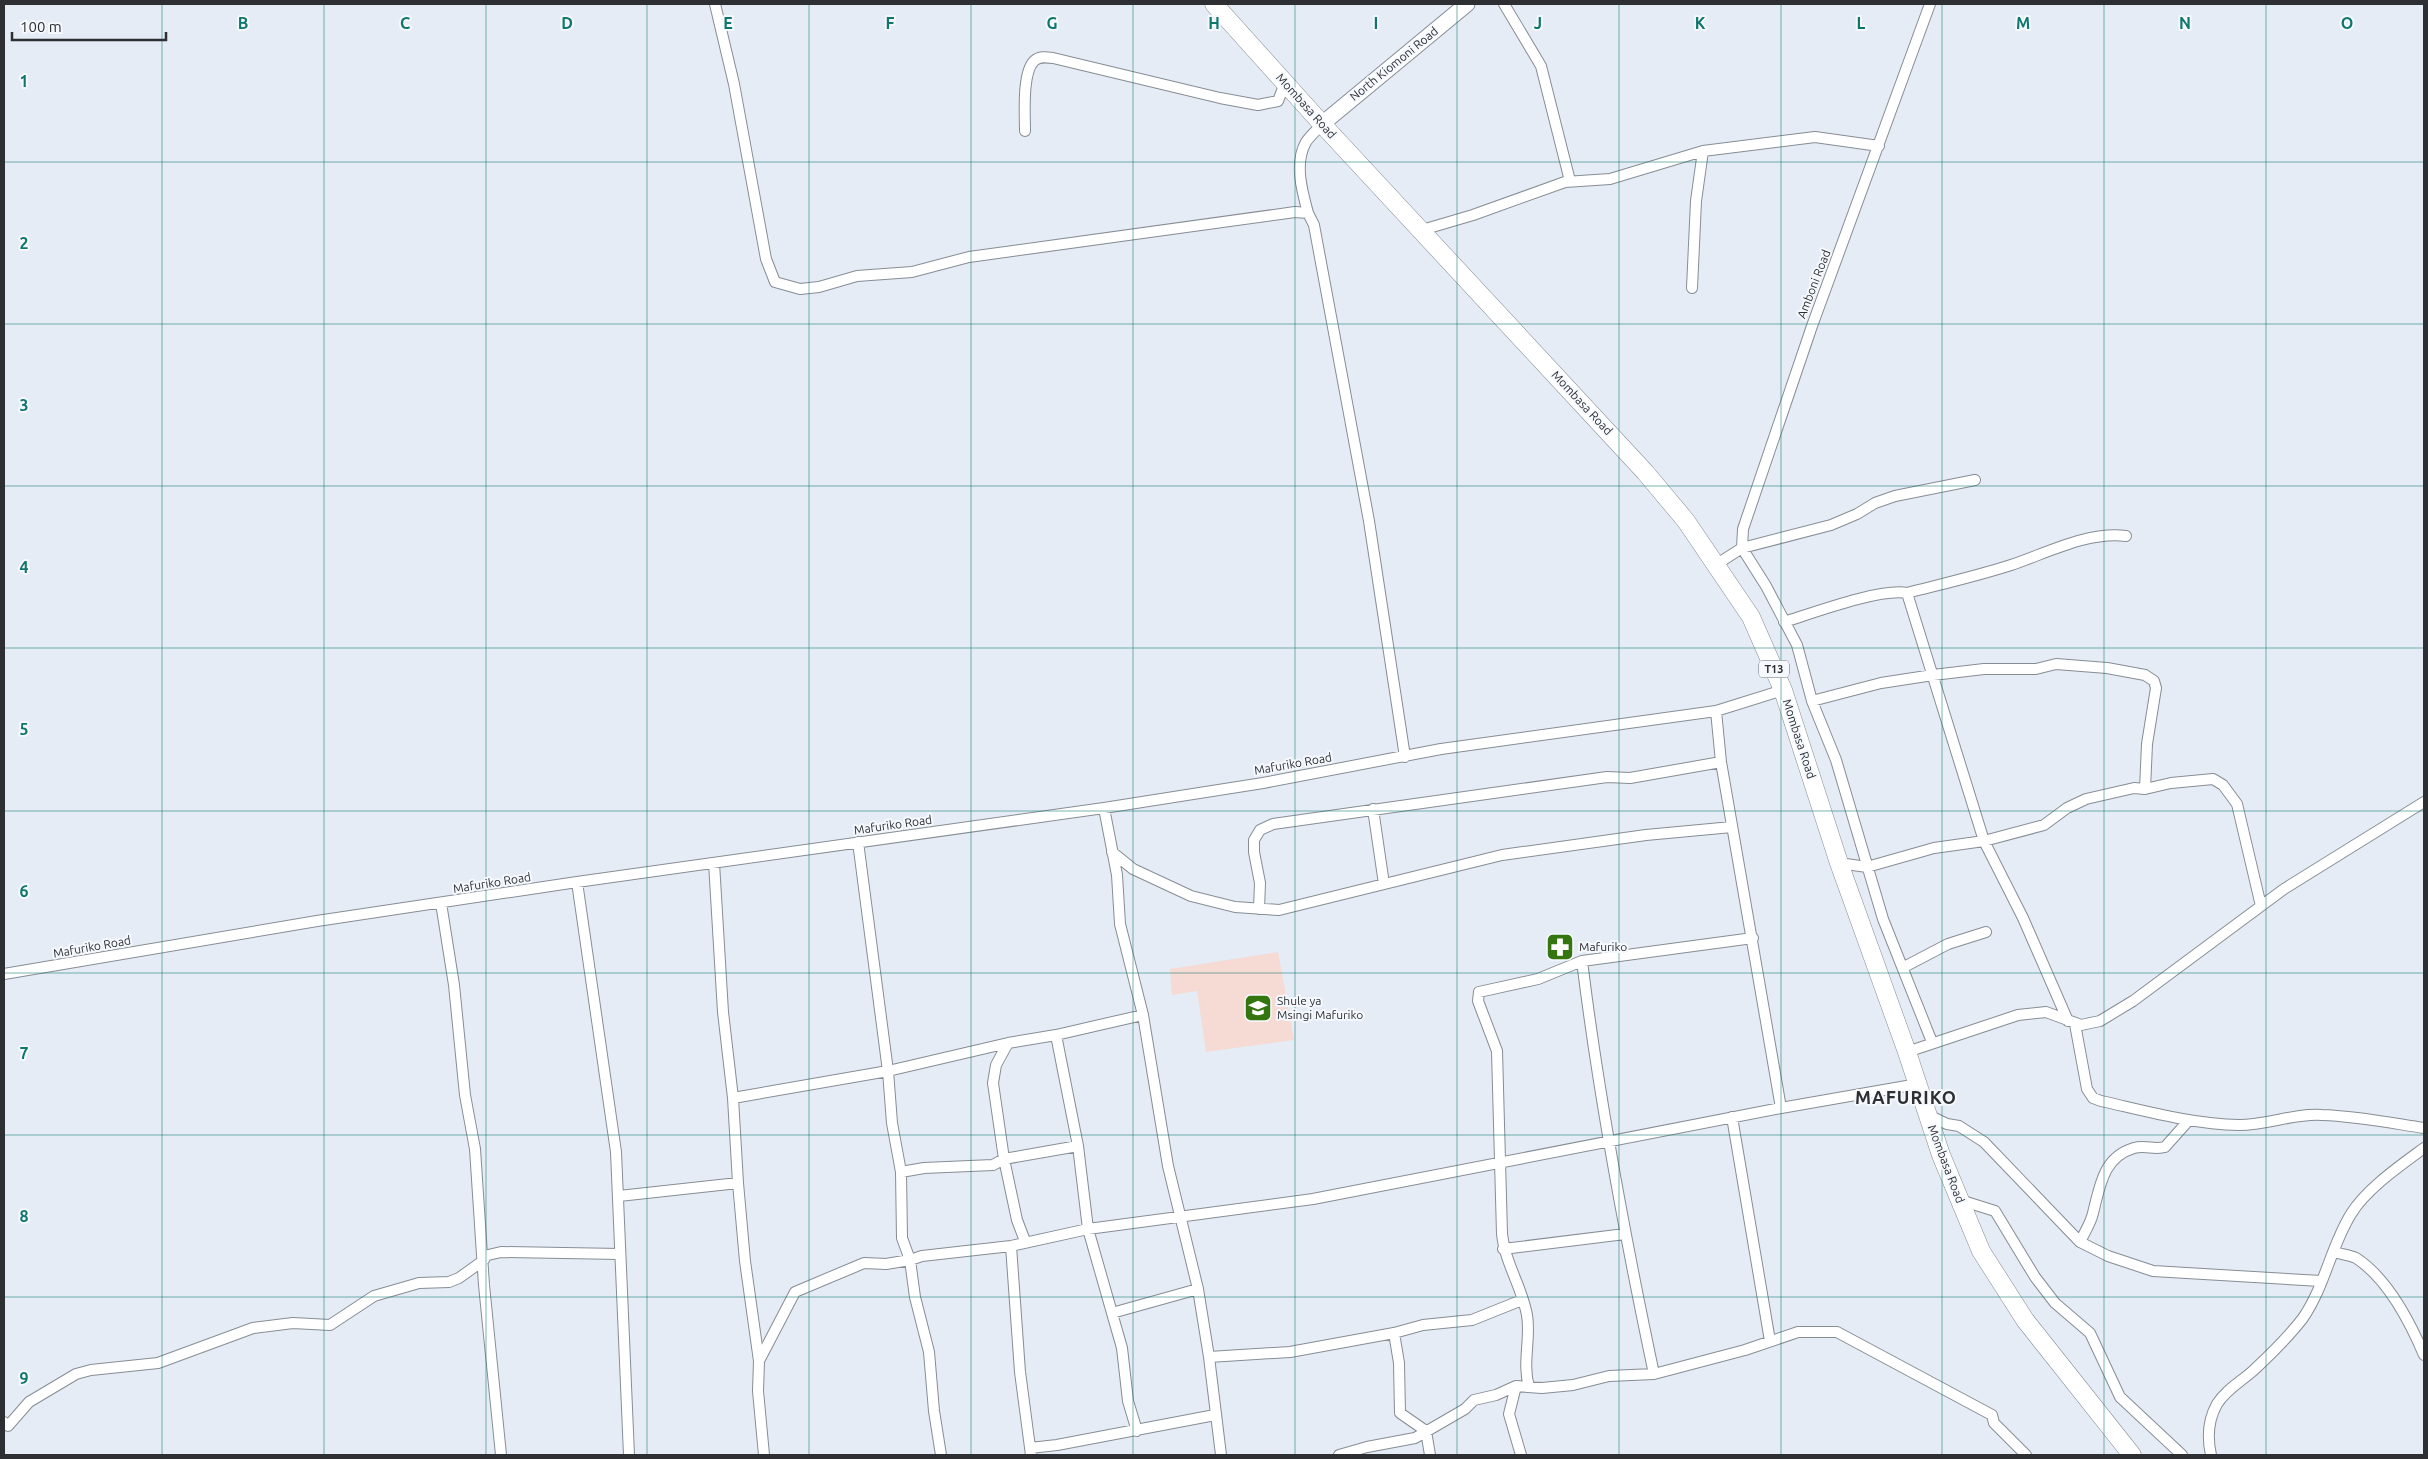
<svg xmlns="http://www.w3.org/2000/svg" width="2428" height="1459" font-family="Ubuntu,sans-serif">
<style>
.education{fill:#f5dbd4}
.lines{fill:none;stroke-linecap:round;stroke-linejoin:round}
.minor-casing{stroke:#878d95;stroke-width:12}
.secondary-casing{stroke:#878d95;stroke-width:17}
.trunk-casing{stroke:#878d95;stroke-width:19}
.minor{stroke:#fff;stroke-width:10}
.secondary{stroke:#fff;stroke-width:15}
.trunk{stroke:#fff;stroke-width:18}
.grid{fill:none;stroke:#0f766e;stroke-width:1;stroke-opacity:0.55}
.labels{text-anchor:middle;stroke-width:4;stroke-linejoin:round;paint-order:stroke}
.shield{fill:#f5f9fe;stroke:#696c70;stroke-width:1}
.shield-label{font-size:11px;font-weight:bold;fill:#2d2f33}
.street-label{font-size:12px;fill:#2d2f33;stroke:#f5f9fe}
.poi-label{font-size:12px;fill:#2d2f33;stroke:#f5f9fe;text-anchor:start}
.district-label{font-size:18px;font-weight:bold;letter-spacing:1px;fill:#2d2f33;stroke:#f5f9fe}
.grid-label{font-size:16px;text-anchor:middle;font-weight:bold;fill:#0f766e;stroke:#f5f9fe;stroke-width:4;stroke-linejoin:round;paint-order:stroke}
</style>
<rect width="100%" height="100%" fill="#e5ecf5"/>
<!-- education -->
<path class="education" d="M1278,952L1294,1040L1206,1052L1197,991L1172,995L1170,969Z"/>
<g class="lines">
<!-- minor casing -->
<g class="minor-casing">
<path id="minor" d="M715,4L734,84L766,259L775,282L800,289L819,287L857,276L912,272L969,257L1295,212L1308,213L1314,225L1369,521L1405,757
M1504,4L1541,66L1570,181
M1025,131C1025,114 1022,73 1034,61C1039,56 1046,57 1053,58L1220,98L1258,105L1278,101L1285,83
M1308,213C1302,191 1294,163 1306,142C1310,136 1317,130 1322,124
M1422,230L1473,215L1565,182L1610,179L1703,151L1815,137L1879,146
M1692,288L1696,201L1703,151
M1717,564L1742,548L1743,529L1812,326L1930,4
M1907,593L1984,841L2023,918L2068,1021
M1784,622C1813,613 1880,588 1907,593C1942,584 1977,576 2011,565C2047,553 2088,531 2126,536
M1812,701L1881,683L1933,675L1984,669H2036L2056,664L2107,668L2145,675L2154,681L2156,688L2147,744L2145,789
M1716,711L1721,762L1781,1108
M1104,808L1117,875L1120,924L1143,1015L1168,1166L1198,1289L1209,1357L1221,1455
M1373,809L1384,884
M858,842L888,1071L892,1123L901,1172L902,1238L910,1260L915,1297L929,1352L934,1411L941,1455
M1112,852L1133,869L1191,896L1235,907L1279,910L1502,855L1646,835L1732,827
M714,863L723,1012L733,1098L738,1183L745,1261L759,1361L758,1391L764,1455
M1839,863L1867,867L1934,848L1984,841L2044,825L2067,808L2086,799L2134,788L2145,789L2171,783L2213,779L2223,785L2237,804L2261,906
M577,882L616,1152L629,1455
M441,903L454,985L465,1095L475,1149L484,1285L501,1455
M1259,909L1260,883L1254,852V840L1260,830L1273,824L1607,777L1630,778L1721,762
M1582,961C1599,1099 1625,1237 1654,1374
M1904,967L1948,944L1986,932
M4,974L317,921L577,882L1104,808L1263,783L1441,749L1716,711L1783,690
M2075,1024L2087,1089L2093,1098L2101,1101C2146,1111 2192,1124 2239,1125C2268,1125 2294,1113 2322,1115C2356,1116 2391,1123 2424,1128
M1056,1035L1078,1146L1088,1229L1122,1348L1128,1401L1137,1431
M1932,1042L1883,919L1836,760L1812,701L1797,645L1766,586L1742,548L1831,525L1857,514L1875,503L1895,496L1975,480
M1008,1043L996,1065L993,1083L1004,1159L1017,1220L1025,1241
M1907,1052L2018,1015L2046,1012L2081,1025L2100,1021L2133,1001L2284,889L2424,802
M733,1098L888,1071L1008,1043L1056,1035L1143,1015
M1928,1115L1947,1124L1959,1126L1984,1142L2080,1242L2108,1256L2153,1271L2321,1281
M1732,1117L1770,1341
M901,1172L924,1168L993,1165L1004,1159L1078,1146
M619,1196L738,1183
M1960,1200L1995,1211L2035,1277L2055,1303L2090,1333L2120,1397L2182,1455
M2080,1242C2084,1233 2091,1223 2093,1213C2100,1186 2103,1157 2134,1148C2145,1145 2155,1150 2165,1147L2189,1120
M1011,1246L1020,1372L1031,1455
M1503,1249L1625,1234
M2334,1252C2340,1254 2350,1255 2356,1258C2387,1278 2410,1322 2424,1355
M484,1256L501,1252L620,1254
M1112,1313L1198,1289
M1394,1333L1399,1363L1400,1413L1426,1431L1430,1455
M1209,1357L1290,1352L1394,1333L1423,1325L1472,1320L1522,1300
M759,1361L795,1292L864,1263L886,1264L910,1260L922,1256L1011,1246L1088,1229L1313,1199L1781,1108L1918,1084
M1516,1386L1509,1414L1521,1455
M1529,1387C1522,1363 1531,1339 1527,1315C1522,1287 1505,1263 1502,1234L1497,1051L1478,1001L1479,992L1538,979L1582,961L1753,938
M4,1422L8,1426L29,1402L76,1374L91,1370L158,1363L253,1328L293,1323L330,1325L374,1296L419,1283L449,1282L459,1278L484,1260
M1030,1448L1057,1445L1215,1415
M1339,1455L1367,1447L1415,1438L1465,1409L1474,1400L1496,1395L1516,1386L1542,1388L1573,1385L1609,1376L1654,1374L1745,1350L1798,1332H1837L1992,1415L1994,1423L2026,1455
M2211,1455C2207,1437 2208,1420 2217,1404C2227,1388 2244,1380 2256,1368C2272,1353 2290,1335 2303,1318C2325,1286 2331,1246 2351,1214C2366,1189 2401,1165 2424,1148"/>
</g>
<!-- secondary casing -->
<g class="secondary-casing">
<path id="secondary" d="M1322,124L1467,4"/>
</g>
<!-- trunk casing -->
<g class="trunk-casing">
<path id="trunk" d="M1214,4L1322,124L1645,472L1686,521L1751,617L1783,690L1839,863L1907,1052L1941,1155L1981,1251L2025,1320L2132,1455"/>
</g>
<!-- minor -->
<use href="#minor" class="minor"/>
<!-- secondary -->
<use href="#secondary" class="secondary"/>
<!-- trunk -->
<use href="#trunk" class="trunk"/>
</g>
<!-- grid -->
<path class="grid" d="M162,4V1455M324,4V1455M486,4V1455M647,4V1455M809,4V1455M971,4V1455M1133,4V1455M1295,4V1455M1457,4V1455M1619,4V1455M1781,4V1455M1942,4V1455M2104,4V1455M2266,4V1455M4,162H2424M4,324H2424M4,486H2424M4,648H2424M4,811H2424M4,973H2424M4,1135H2424M4,1297H2424"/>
<!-- icons -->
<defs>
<g id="pharmacy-square" transform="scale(1.4375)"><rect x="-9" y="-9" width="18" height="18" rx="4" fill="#357510" stroke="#f5f9fe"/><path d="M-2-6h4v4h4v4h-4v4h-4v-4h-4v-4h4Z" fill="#fff"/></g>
<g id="school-square" transform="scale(1.4375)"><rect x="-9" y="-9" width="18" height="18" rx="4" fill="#357510" stroke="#f5f9fe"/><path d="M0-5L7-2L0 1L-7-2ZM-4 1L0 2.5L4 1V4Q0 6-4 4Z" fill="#fff"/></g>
</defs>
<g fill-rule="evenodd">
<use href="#pharmacy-square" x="1560" y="947"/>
<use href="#school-square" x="1258" y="1008"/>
</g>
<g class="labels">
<!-- shield labels -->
<rect class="shield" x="1759" y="660.5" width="30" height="17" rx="4"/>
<g class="shield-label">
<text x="1774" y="673">T13</text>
</g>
<!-- street labels -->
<g class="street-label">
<text transform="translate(1394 64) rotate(-39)" y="4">North Kiomoni Road</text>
<text transform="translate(1306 106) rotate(48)" y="4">Mombasa Road</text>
<text transform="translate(1814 284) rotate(-69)" y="4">Amboni Road</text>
<text transform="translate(1582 403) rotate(47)" y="4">Mombasa Road</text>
<text transform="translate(1799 739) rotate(72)" y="4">Mombasa Road</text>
<text transform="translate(1293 764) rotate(-10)" y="4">Mafuriko Road</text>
<text transform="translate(893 825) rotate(-8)" y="4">Mafuriko Road</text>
<text transform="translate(492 883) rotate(-9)" y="4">Mafuriko Road</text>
<text transform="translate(92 947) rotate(-10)" y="4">Mafuriko Road</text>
<text transform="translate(1946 1164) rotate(69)" y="4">Mombasa Road</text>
</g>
<!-- poi labels -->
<g class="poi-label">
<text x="1579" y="951">Mafuriko</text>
<text x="1277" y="1005">Shule ya<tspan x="1277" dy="14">Msingi Mafuriko</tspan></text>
</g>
<!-- district labels -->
<g class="district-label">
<text x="1906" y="1104">MAFURIKO</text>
</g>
</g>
<g class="grid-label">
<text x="243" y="29">B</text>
<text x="405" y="29">C</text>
<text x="567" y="29">D</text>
<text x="728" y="29">E</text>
<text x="890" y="29">F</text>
<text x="1052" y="29">G</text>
<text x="1214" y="29">H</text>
<text x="1376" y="29">I</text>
<text x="1538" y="29">J</text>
<text x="1700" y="29">K</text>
<text x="1861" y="29">L</text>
<text x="2023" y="29">M</text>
<text x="2185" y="29">N</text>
<text x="2347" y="29">O</text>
<text x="24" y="87">1</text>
<text x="24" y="249">2</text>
<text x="24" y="411">3</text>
<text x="24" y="573">4</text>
<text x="24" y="735">5</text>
<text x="24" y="897">6</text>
<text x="24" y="1059">7</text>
<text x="24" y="1222">8</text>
<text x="24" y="1384">9</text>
</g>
<!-- border -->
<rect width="2428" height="1459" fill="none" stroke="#2d2f33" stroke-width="10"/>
<!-- scale -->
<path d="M12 32v8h154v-8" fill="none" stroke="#2d2f33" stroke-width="2.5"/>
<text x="20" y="32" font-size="15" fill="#2d2f33" stroke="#f5f9fe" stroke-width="4" paint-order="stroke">100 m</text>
</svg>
